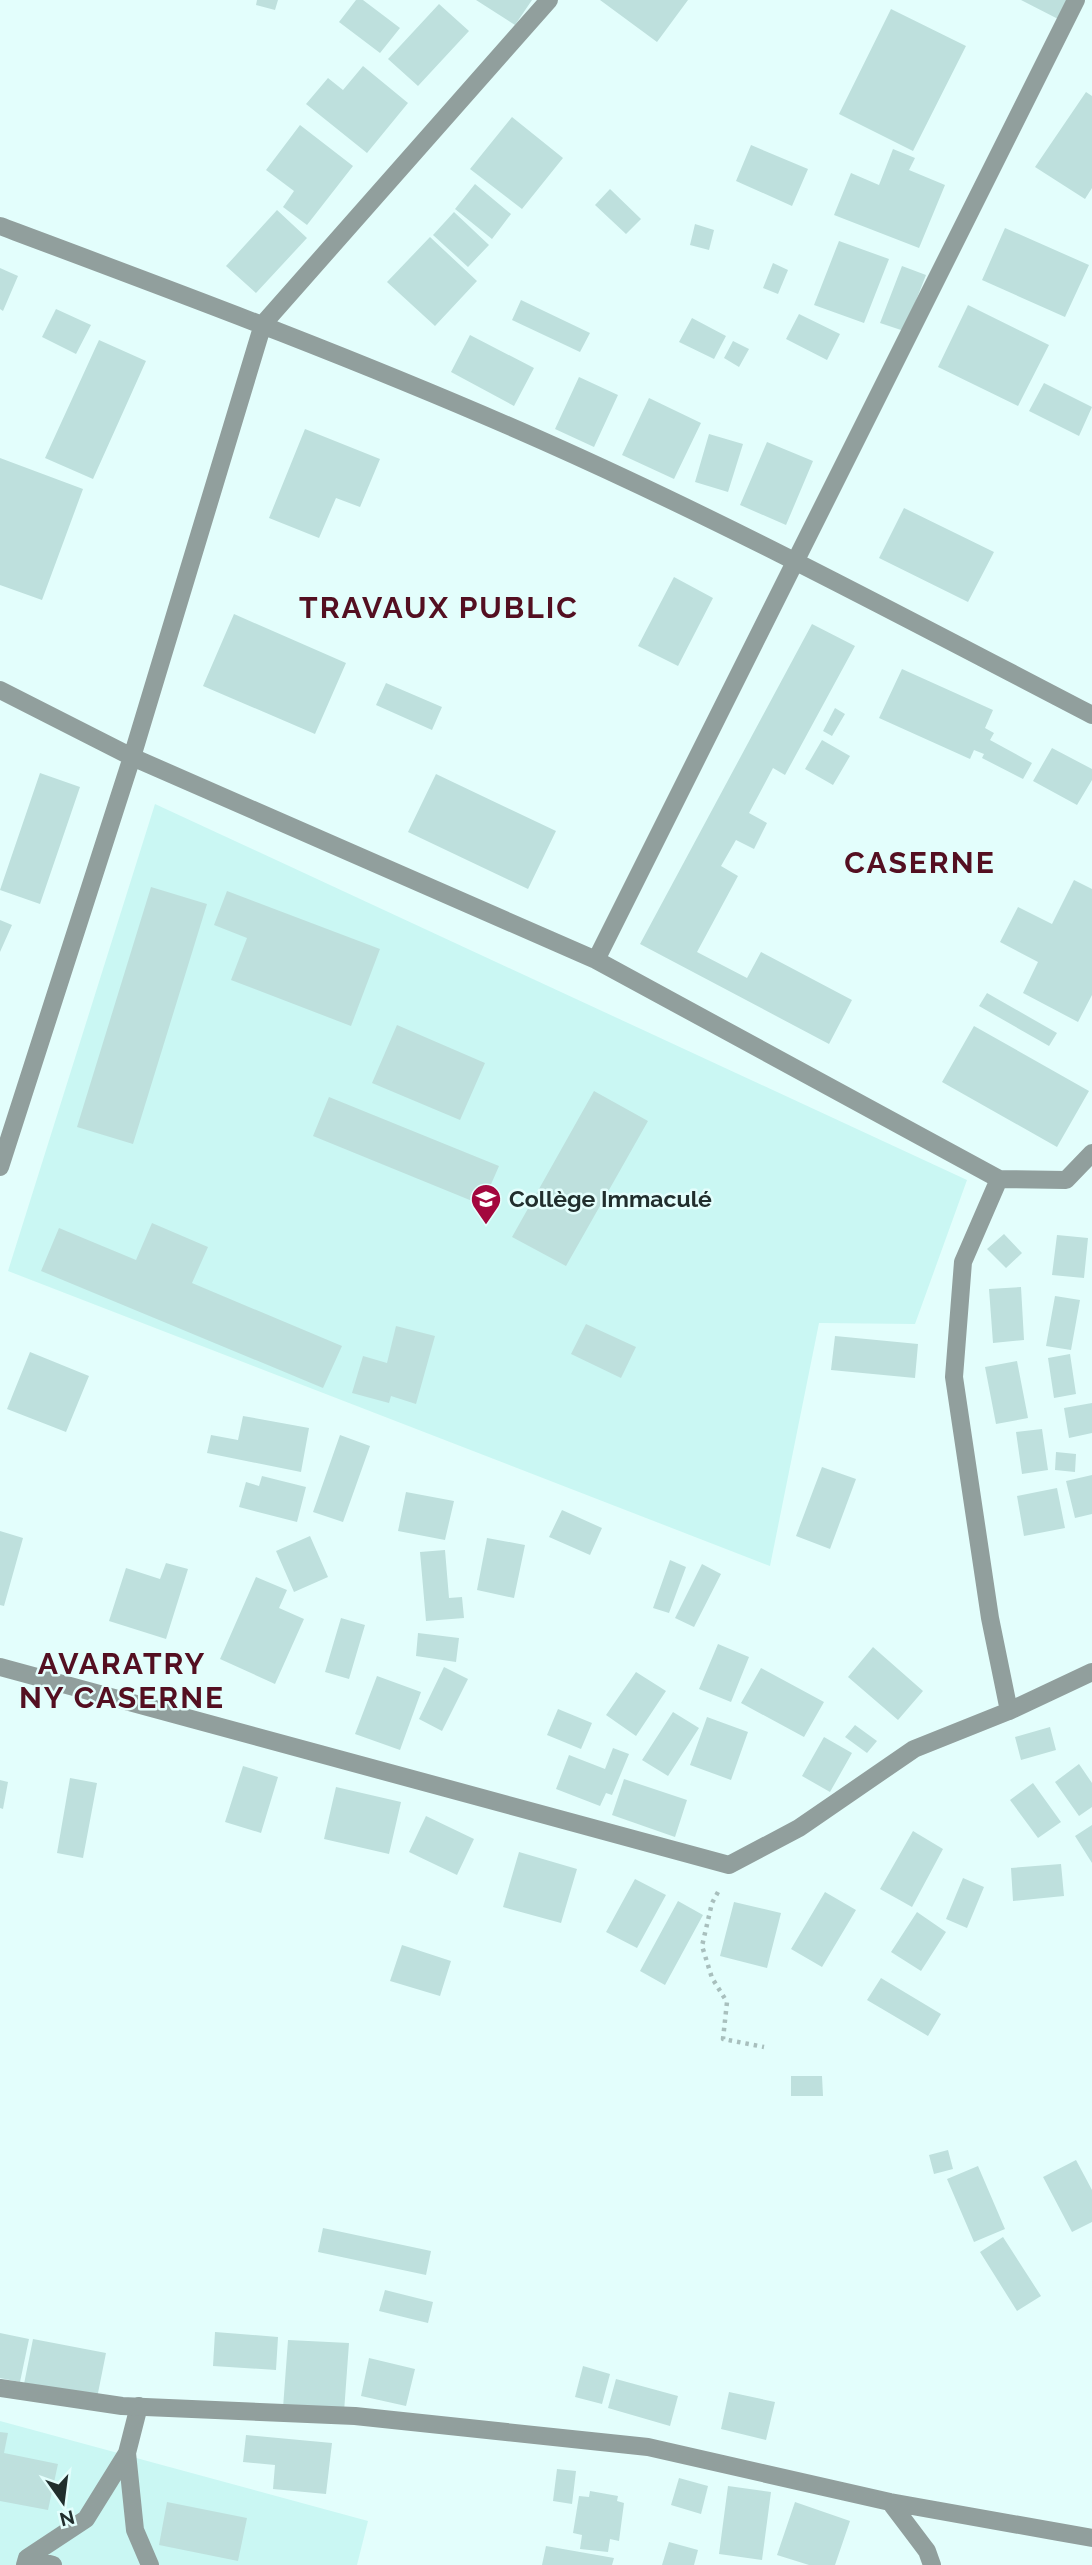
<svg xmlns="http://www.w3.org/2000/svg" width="1092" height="2565" font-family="Raleway,sans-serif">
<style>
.built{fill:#caf7f3}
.building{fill:#bee0dd}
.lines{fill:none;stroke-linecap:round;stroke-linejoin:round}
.path{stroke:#a8bfbd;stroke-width:4.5;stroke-dasharray:3.5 5;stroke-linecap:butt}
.service{stroke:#919f9d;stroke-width:18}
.minor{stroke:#919f9d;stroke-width:18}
.labels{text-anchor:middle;stroke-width:5;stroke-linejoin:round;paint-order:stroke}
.poi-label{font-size:23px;font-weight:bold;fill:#212e2d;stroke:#e3fefc;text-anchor:start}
.district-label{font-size:30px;font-weight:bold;letter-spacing:2px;fill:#540f21;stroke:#e3fefc}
</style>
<rect width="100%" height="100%" fill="#e3fefc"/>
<!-- built -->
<path class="built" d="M155,804L967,1180L915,1324L819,1323L770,1566L8,1271Z
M0,2421L368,2521L357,2565H0Z"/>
<!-- building -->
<path class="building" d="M257,0H278L275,10L256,5Z
M356,0H363L400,28L380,53L339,22Z
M476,0H532L515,25Z
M600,0H688L657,42Z
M1021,0H1071L1060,20Z
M439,4L469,31L418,86L388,59Z
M891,9L966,46L913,151L839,114Z
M363,66L408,103L367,153L306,104L328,78L343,90Z
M1086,92L1092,96V188L1085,199L1035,167Z
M512,117L563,158L522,209L470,169Z
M300,125L353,166L307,225L283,207L294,191L266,170Z
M751,145L808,169L792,206L736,181Z
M893,149L915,158L909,170L945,185L919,248L834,215L851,173L879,185Z
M475,184L511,214L492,239L455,209Z
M610,189L641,219L626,234L595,205Z
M277,210L307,238L256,293L226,266Z
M454,212L489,245L468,267L433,235Z
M695,224L714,230L709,250L690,245Z
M1005,228L1089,265L1065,317L982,280Z
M430,237L477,281L435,326L387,282Z
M839,241L889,259L864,323L814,305Z
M773,263L788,270L778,294L763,288Z
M902,266L926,275L904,331L880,323Z
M0,268L18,276L3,311L0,309Z
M521,300L590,333L580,352L512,320Z
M968,305L1049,345L1018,406L938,367Z
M56,309L91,325L76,354L42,337Z
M799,314L840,334L827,360L786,339Z
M692,318L726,336L714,359L679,342Z
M470,335L534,368L514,406L451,372Z
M99,340L146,361L93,479L45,458Z
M733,341L749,349L739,367L724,358Z
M579,377L618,395L594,447L555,429Z
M1044,383L1092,407L1079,436L1029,411Z
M649,398L701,423L674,479L622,455Z
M305,429L380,459L360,507L336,498L319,538L269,518Z
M709,434L743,444L728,492L695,482Z
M767,442L813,461L786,525L740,505Z
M0,458L83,489L42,600L0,585Z
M904,508L994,552L968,602L879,558Z
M674,577L713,598L678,666L638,646Z
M234,614L346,663L315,734L203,686Z
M812,624L855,646L785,775L773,768L749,813L767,823L754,849L736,840L721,866L738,876L697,952L747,978L761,952L852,1000L829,1044L640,944Z
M902,669L993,710L985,728L994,733L990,740L1032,763L1023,779L982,758L984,754L974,750L970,759L879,718Z
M386,683L442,707L432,730L376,705Z
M835,708L845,714L832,736L823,731Z
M822,740L850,756L833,785L805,769Z
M1052,748L1092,769V780L1077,805L1033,781Z
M40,773L80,787L40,904L0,890Z
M436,774L556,831L528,889L408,832Z
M1074,880L1092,889V995L1078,1022L1023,993L1038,962L1000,942L1018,907L1052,924Z
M151,887L207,904L133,1144L77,1127Z
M227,891L380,949L351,1026L231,980L247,938L214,925Z
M0,920L12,925L0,952Z
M987,993L1057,1033L1049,1046L979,1006Z
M397,1025L485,1063L460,1120L372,1083Z
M974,1026L1089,1091L1057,1147L942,1082Z
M594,1091L648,1121L566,1266L512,1237Z
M329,1097L499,1166L482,1205L313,1136Z
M152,1223L208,1247L192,1283L342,1346L323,1388L41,1271L59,1228L136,1260Z
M1004,1234L1022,1253L1006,1268L987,1249Z
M1057,1235L1088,1238L1084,1278L1052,1275Z
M1021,1287L1024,1340L993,1343L989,1289Z
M1055,1296L1080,1300L1071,1350L1046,1346Z
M586,1324L636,1347L621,1378L571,1354Z
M396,1326L435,1336L416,1404L391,1396L389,1403L352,1393L363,1356L387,1363Z
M835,1336L918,1344L915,1378L831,1370Z
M30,1352L89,1376L66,1432L7,1409Z
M1070,1354L1076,1394L1054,1398L1048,1358Z
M1017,1361L1028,1418L996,1424L985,1367Z
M1092,1403V1433L1069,1438L1064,1408Z
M243,1416L309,1428L301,1472L207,1453L211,1435L238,1440Z
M1042,1429L1048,1470L1022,1474L1016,1432Z
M340,1435L370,1446L343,1522L313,1512Z
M1056,1452L1076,1454L1075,1472L1055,1470Z
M822,1467L856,1479L830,1549L796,1536Z
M1092,1475V1514L1075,1518L1066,1481Z
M262,1476L306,1487L297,1522L239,1507L246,1482L259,1486Z
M1057,1488L1065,1528L1024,1536L1017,1496Z
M406,1492L454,1501L445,1540L398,1531Z
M562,1510L602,1528L590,1555L549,1537Z
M0,1531L23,1538L4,1606L0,1605Z
M310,1536L328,1577L294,1592L276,1551Z
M487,1538L525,1545L514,1598L477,1590Z
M445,1550L449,1598L462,1597L464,1618L426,1621L420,1552Z
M670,1560L686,1567L669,1613L653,1608Z
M166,1563L188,1569L166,1639L109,1621L126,1568L160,1579Z
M702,1564L721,1574L694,1627L675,1618Z
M256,1577L287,1590L279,1608L304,1619L275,1684L220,1659Z
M341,1618L365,1625L349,1679L325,1672Z
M418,1633L459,1638L456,1662L416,1656Z
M718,1644L749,1657L731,1702L699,1689Z
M873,1647L923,1691L898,1720L848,1677Z
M444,1667L468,1679L442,1731L419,1719Z
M761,1668L824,1702L804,1737L741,1703Z
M636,1672L666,1691L636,1736L606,1715Z
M377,1676L421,1692L400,1750L355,1734Z
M558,1709L592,1723L581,1749L547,1735Z
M673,1712L699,1728L668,1776L642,1760Z
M707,1717L748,1732L731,1780L690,1765Z
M855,1725L877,1741L867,1753L845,1737Z
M1050,1727L1056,1750L1021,1760L1015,1737Z
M824,1737L852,1753L830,1792L802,1776Z
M613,1748L629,1754L612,1795L606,1793L600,1806L556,1789L569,1755L605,1769Z
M1079,1764L1092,1783V1807L1079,1816L1055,1782Z
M243,1766L278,1777L261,1833L225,1822Z
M70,1778L97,1783L83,1858L57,1853Z
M624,1779L687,1800L675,1837L612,1815Z
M0,1780L8,1782L3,1809L0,1808Z
M1033,1783L1061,1822L1038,1838L1010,1800Z
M336,1787L401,1802L389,1854L324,1839Z
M426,1816L474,1839L457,1875L409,1852Z
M1092,1825V1863L1075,1836Z
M913,1831L943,1849L912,1907L880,1889Z
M519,1852L577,1869L561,1923L503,1907Z
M1061,1864L1064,1896L1013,1901L1011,1868Z
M963,1878L984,1887L967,1928L946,1919Z
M635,1879L666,1895L637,1948L606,1932Z
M825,1892L856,1910L822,1967L791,1949Z
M678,1901L703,1915L665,1985L640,1971Z
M734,1902L781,1913L767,1968L720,1956Z
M917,1912L946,1932L921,1971L891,1952Z
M402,1945L451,1961L440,1996L390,1981Z
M881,1978L941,2014L928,2036L867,2000Z
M791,2076H822L823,2096H791Z
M948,2150L953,2169L934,2174L929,2155Z
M1076,2160L1092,2190V2222L1072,2232L1043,2177Z
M978,2166L1005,2229L974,2242L947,2179Z
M323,2228L431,2251L426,2275L318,2252Z
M1003,2237L1041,2296L1017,2311L980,2252Z
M385,2290L433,2302L428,2323L379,2311Z
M215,2332L278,2337L276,2370L213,2366Z
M0,2333L29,2339L20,2382L0,2378Z
M33,2339L106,2353L97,2398L24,2384Z
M288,2340L349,2343L344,2412L283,2408Z
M369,2358L415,2369L406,2406L361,2396Z
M583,2366L610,2374L602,2404L575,2397Z
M616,2379L678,2396L670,2426L608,2408Z
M729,2392L775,2402L766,2440L721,2429Z
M0,2432L8,2433L4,2453L58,2464L48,2510L0,2501Z
M246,2435L332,2443L326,2494L273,2489L275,2465L243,2462Z
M557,2469L576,2471L572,2504L553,2501Z
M679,2478L708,2486L701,2514L671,2505Z
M728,2486L771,2492L762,2560L719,2554Z
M590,2491L618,2496L617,2501L624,2503L619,2541L610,2539L608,2552L580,2549L582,2535L573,2533L579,2496L589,2497Z
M167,2502L247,2518L238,2561L159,2545Z
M795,2502L850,2521L835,2565H809L777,2555Z
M669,2542L698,2550L694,2565H662Z
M546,2546L614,2558L612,2565H542Z"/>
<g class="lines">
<!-- path -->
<path class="path" d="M718,1892L712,1903L702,1946L712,1978L727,2002L723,2039L764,2047"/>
<!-- service -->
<path class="service" d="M127,2453L135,2530L150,2565
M27,2558L53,2565
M25,2565L27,2558L86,2519L127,2453L139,2406"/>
<!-- minor -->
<path class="minor" d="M0,226C182,294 365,362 543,441C730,524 911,621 1092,715
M0,690L132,757L596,960L999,1179L1066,1180L1092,1153
M596,960L1076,0
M0,1167L132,757L263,324L549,0
M0,1667L729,1865L799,1828L914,1749L1009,1711L990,1618L954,1377L963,1262L999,1179
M1009,1711L1092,1672
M0,2388L122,2406L355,2416L648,2447L890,2502L1092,2538
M890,2502L927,2551L932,2565"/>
</g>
<!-- icons -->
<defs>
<g id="school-pin" transform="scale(1.575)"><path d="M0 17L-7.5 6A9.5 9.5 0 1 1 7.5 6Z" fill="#a3073e" stroke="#e3fefc"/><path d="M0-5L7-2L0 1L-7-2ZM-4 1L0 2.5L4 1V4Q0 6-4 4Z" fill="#fff"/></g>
</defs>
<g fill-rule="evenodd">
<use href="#school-pin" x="486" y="1199"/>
</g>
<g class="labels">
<!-- poi labels -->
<g class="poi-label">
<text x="509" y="1207">Collège Immaculé</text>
</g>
<!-- district labels -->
<g class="district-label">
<text x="439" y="618">TRAVAUX PUBLIC</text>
<text x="920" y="873">CASERNE</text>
<text x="122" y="1674">AVARATRY<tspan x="122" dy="34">NY CASERNE</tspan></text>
</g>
</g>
<!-- north arrow -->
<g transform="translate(63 2502) rotate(166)" stroke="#e3fefc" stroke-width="5" paint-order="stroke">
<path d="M0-5L12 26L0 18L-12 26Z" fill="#212e2d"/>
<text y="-10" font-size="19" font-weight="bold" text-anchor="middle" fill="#212e2d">N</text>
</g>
</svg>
